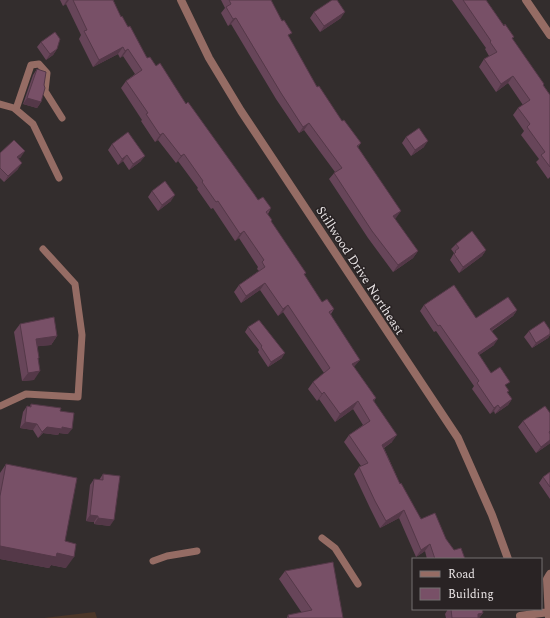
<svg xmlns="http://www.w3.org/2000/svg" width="550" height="618" font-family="Spectral,serif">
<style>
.green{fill:#4c3729}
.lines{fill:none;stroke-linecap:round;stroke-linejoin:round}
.service{stroke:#956c64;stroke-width:7}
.minor{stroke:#956c64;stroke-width:8}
.wall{fill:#674559}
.shaded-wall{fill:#543848}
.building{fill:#785067;stroke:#543848}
.labels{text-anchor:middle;stroke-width:3;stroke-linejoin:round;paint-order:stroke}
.street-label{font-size:13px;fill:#e8e3e4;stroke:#292324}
</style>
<rect width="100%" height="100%" fill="#332d2d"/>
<!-- green -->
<path class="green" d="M95,612L97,618H44Z"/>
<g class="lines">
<!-- service -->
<path class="service" d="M0,104L14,108L33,124L59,178
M16,109L31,65L39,64L47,73L45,91L62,118
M0,406L26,394L78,397L82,335L75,284L43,249
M322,538L335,548L358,584
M153,561L167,556L197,551"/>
<!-- minor -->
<path class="minor" d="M181,0L209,58L241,111L458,438L492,515L508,559
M526,0L550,35
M520,616L549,612
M549,618L547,579L550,574"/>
</g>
<!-- wall -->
<path class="wall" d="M60,0H113L121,17L128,27L147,58L156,66L186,104L254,194L258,200L271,208L268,214L271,222L306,273L304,275L322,302L334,309L331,314L354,367L376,398L374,401L392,442L384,448L400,484L421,519L446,539L454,550L465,559H427L425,551L416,557L399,518L380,528L370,508L354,474L359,467L361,466L344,442L349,435L363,425L353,409L335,422L319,399L317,401L308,389L313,382L324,373L283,312L278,316L260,290L241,303L234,292L239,285L259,271L257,269L258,267L239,238L235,241L213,208L211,209L197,189L198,188L178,161L176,163L158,140L155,142L141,121L142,120L121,88L126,81L135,74L123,56L120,58L118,54L93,67L79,39L81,35L66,4L63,6Z
M221,0H271L289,37L317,87L342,121L361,143L358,147L396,218L394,219L418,251L413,258L393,272L368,238L329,179L335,172L304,130L299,133L276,99L231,24L228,26L221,13L225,8Z
M452,0H486L504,26L514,37L512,38L550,95V177L548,179L536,162L539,159L521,135L524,131L513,115L518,108L523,105L508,83L496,92L479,67L484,59L489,56L485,49L486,48Z
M314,12L341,18L320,32L310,18Z
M41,42L57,49L53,55L46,60L37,47Z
M37,69L41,102L37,108L23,104L33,75Z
M406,137L424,147L411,156L402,143Z
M112,144L141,161L129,170L123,161L118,165L108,150Z
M0,153L21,157L18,159V169L4,182L0,178Z
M152,191L171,201L158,211L148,197Z
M456,244L486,250L482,256L459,273L450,260L454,253L451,249Z
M424,305L476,318L517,310L513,316L492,331L494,345L479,355L491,373L506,387L508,393L512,399L508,405L495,414L494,411L490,414L472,389L474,386L436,331L434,332L420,311Z
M20,324L57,336L51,345L38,346L34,380L22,381L14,332Z
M248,327L282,358L268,367L258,352L259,350L245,332Z
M550,330V335L548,338L532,348L524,337L529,331Z
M31,404L60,411L68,434L59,433L58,435L43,433L38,438L33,430L20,428L23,412L27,406H30Z
M550,413V443L549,444L536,453L518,427L523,421Z
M6,464L65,541L66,568L51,565L49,568L0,559V473Z
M550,472V499L539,483L543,477Z
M103,474L110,526L94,524V522L86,521L90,485L94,479L99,480Z
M285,571L343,618H287L288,615L302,613L279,579Z
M448,609H482L483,613L479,618H446L445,614Z"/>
<!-- shaded-wall -->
<path class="shaded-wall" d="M67,0H69L66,4L63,6Z
M345,12L341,18L320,32L324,26Z
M236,18L231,24L228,26L233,19Z
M123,47L118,54L93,67L99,60Z
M57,49L53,55L46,60L50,54Z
M128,49L123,56L120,58L125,51Z
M513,76L508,83L496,92L501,84Z
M27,98L41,102L37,108L23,104Z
M309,123L304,130L299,133L303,127Z
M163,133L158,140L155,142L160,135Z
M428,141L424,147L411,156L415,150Z
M25,151L21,157L13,163L17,157Z
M184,154L178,161L176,163L181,156Z
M127,155L123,161L118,165L122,159Z
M145,156L141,161L129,170L133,164Z
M22,163L18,169L4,182L8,176Z
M175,195L171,201L158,211L162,205Z
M401,211L396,218L388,223L393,216Z
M244,231L239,238L235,241L240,234Z
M486,250L482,256L459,273L463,267Z
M418,251L413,258L393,272L398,265Z
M265,283L260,290L241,303L246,296Z
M288,305L283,312L278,316L283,309Z
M517,310L513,316L486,334L490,329Z
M550,334V335L548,338L532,348L536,343Z
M57,336L51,345L31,347L36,339Z
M498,339L494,345L473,359L478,353Z
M285,353L282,358L268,367L271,362Z
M360,360L354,367L352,364Z
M40,371L34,380L22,381L28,373Z
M324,392L319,399L317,401L322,394Z
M512,399L508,405L495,414L500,408Z
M358,401L353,409L335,422L340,414Z
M498,405L494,411L490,414L494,408Z
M25,422L37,424L33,430L20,428Z
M47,427H62L72,429L68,434L59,433L58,435L43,433L38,438L42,432Z
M397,435L392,442L377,452L382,445Z
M550,440V443L549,444L536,453L541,447Z
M404,510L399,518L380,528L386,521Z
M90,515L98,516L94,522L86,521Z
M98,518L114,520L110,526L94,524Z
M430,544L425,551L416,557L421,550Z
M0,546L57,553L74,557L66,568L51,565L49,568L0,559Z
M483,613L479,618H475L478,614Z"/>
<!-- building -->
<path class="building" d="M73,0H113L121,17L122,16L128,27L130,26L147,58L150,57L156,66L160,63L186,104L188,102L254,194L258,200L263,197L271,208L266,212L272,220L271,221L306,273L304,274L322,302L327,299L334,309L329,312L360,360L352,364L376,398L373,400L397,435L382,445L400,484L401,483L421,519L435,513L446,539L454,550L461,548L465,559H435L430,544L421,550L404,510L386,521L375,501L359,467L368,463L349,435L370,421L358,401L340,414L324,392L322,394L313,382L330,368L288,305L283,309L265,283L246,296L239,285L265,267L262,262L264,260L244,231L240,234L218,201L216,202L202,182L203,181L184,154L181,156L163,133L160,135L146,114L148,113L126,81L142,70L128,49L125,51L123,47L99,60L84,31L87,30Z
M229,0H271L282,21L284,20L292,33L288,35L317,87L319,86L342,121L344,120L361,143L357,146L401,211L393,216L418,251L398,265L372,231L334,173L342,168L309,123L303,127L281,93L236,18L233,19L226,7L231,4Z
M332,0H337L345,12L324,26L314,12Z
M463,0H486L504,26L505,24L514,37L512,38L544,84L543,85L550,95V167L541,155L545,152L527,127L530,124L518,108L530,100L513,76L501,84L484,59L497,52L490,42L491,41Z
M55,32L60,39L57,49L50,54L41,42Z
M37,69L46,72L44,85L45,88L41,102L27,98Z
M419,128L428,141L415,150L406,137Z
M128,132L145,156L133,164L127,155L122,159L112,144Z
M14,140L25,151L17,157L22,163L8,176L0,168V153Z
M165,181L175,195L162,205L152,191Z
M472,231L486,250L463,267L454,254L456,252L455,251L459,248L456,244Z
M454,285L476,318L508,297L517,310L490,329L498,339L478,353L491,373L500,367L510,382L505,385L509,391L507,392L512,399L500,408L498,405L494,408L477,383L479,381L440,325L438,326L424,305Z
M54,317L57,336L36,339L39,358H38L40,371L28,373L20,324Z
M259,320L285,353L271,362L261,347L262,346L248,327Z
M544,321L550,330V334L536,343L529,331Z
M31,404L61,408L60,411L74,413L72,429L62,427V429L47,427L42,432L37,424L25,422L27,406L31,407Z
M545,406L550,413V431L549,432L550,434V440L541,447L523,421Z
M6,464L77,478L65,541L76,544L74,557L57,553L56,557L0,546V496Z
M550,472V487L543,477Z
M103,474L120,476L114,520L98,518V516L90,515L94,479L103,480Z
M333,562L343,618H289L288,615L312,610L285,571Z
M451,609H482L483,613L478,614V618H452Z"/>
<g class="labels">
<!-- street labels -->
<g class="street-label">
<text transform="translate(361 270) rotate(57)" y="5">Stillwood Drive Northeast</text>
</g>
</g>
<!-- legend -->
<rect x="412" y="558" width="130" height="52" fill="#292324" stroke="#757071"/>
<rect x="420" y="571" width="20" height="6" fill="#956c64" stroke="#757071"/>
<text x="448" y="578" font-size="12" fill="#e8e3e4">Road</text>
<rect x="420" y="588" width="20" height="12" fill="#785067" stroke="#757071"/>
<text x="448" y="598" font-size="12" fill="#e8e3e4">Building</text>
</svg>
